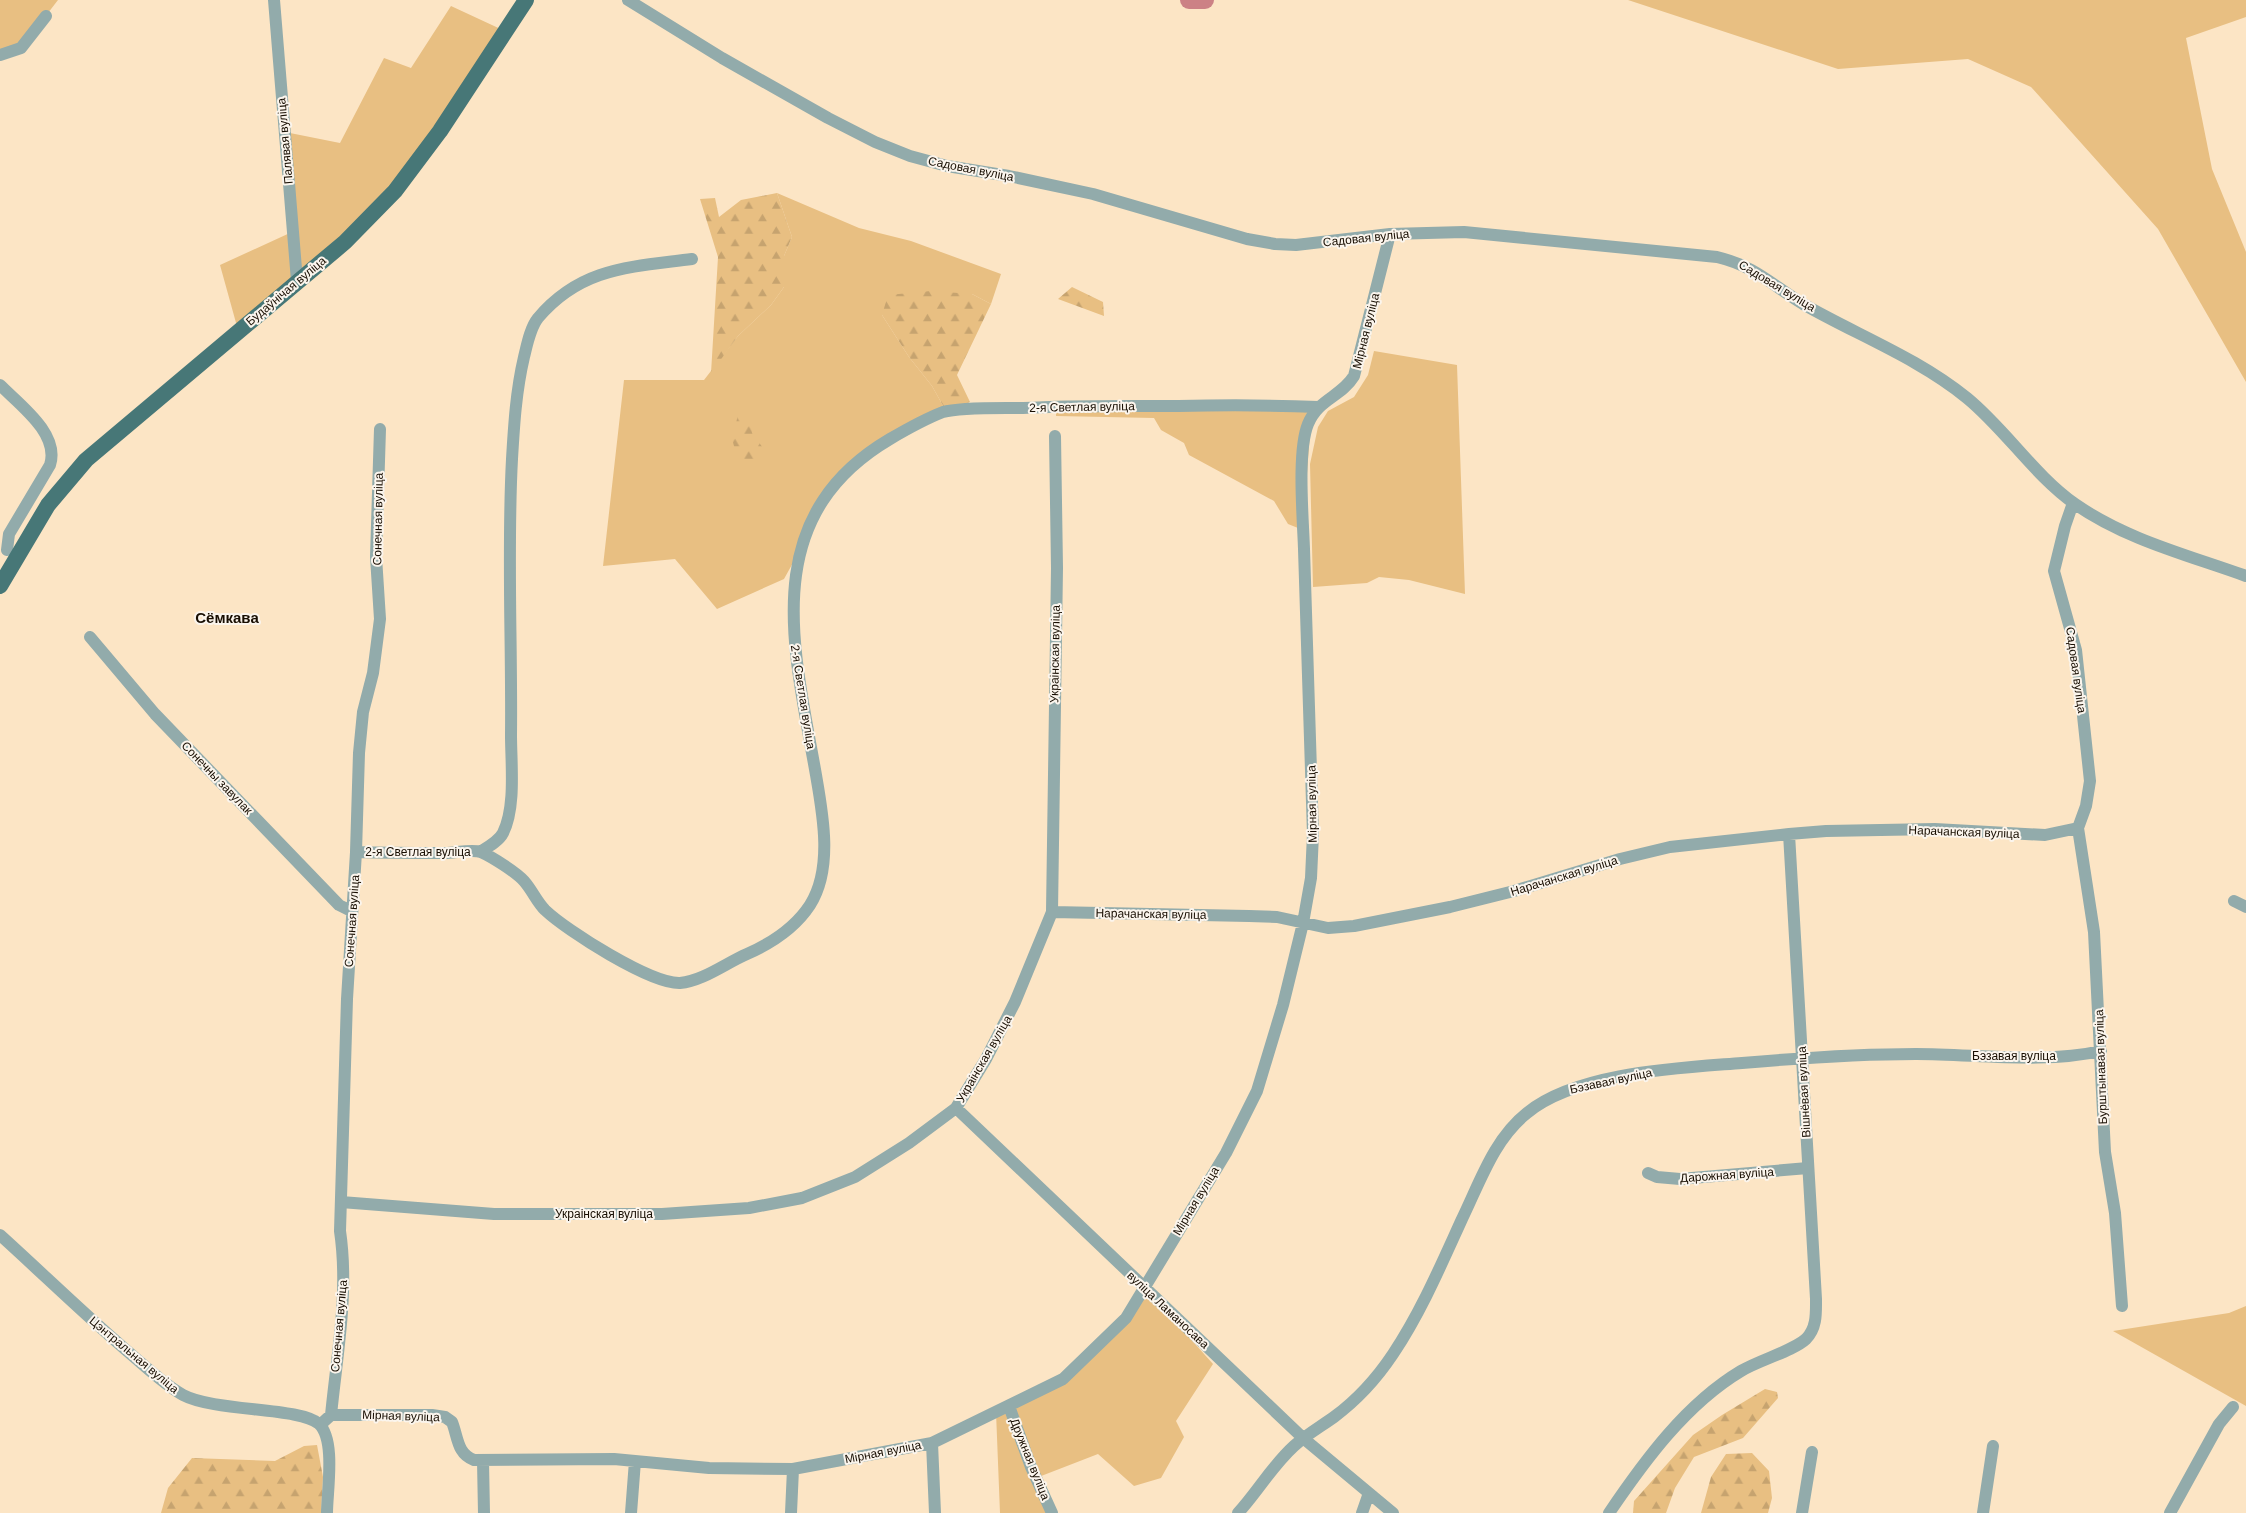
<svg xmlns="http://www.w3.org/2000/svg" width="2246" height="1513" font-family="Arial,sans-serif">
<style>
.grass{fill:#e8bf82}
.forest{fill:url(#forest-firs)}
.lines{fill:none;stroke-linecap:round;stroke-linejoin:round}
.river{stroke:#cc8185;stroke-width:18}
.minor{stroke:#92abab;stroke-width:12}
.major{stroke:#477777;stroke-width:16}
.labels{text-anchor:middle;stroke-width:4;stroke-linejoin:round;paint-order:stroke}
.street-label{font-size:12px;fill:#180e02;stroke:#fbf5ed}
.quarter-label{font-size:15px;font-weight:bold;fill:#180e02;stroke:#fbf5ed}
</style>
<defs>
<pattern id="forest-firs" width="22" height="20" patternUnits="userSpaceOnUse" patternTransform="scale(1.25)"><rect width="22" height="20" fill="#e8bf82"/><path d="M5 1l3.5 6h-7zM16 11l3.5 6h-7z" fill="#c6a36f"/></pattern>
</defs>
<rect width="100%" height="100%" fill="#fce5c5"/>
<!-- grass -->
<path class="grass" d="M0,0H58L21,48L0,55Z
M1628,0H2246V17L2186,38L2212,169L2246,252V382L2158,229L2031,87L1968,59L1838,69Z
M451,6L507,32L395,191L238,330L220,265L292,232L285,132L340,143L384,58L411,68Z
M777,193L859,228L911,241L1001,274L991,304L972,294L882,315L909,357L932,386L946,411L906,430L840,478L784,579L717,609L675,559L603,566L624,380H704L738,336L771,305L784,287V256L792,237Z
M1374,351L1457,365L1465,594L1409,580L1379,577L1367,583L1313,587L1310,464L1318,427L1328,411L1354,397L1368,375Z
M1056,406L1318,407L1311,418L1303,530L1288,524L1274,501L1189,455L1184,443L1161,430L1154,418L1056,416Z
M1144,1287L1213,1364L1176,1421L1184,1437L1161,1478L1134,1486L1098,1454L1036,1478L1052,1513H1000L996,1412L1063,1379L1126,1318Z
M2246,1306V1406L2113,1331L2229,1313Z"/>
<!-- forest -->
<path class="forest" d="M777,193L792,237L784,256V287L771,305L738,336L711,373L718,257L700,199L715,198L719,217L741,200Z
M1072,287L1103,302L1104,316L1058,299Z
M931,291L972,294L991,304L957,375L970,402L946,411L932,386L909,357L882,315L888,295Z
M745,414L751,420L752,433L763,448L764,460L751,470L740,467L732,439L738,415Z
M1765,1389L1777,1392L1778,1398L1743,1438L1694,1457L1675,1488L1666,1513H1633L1634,1501L1693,1435L1722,1415Z
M317,1445L323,1477L321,1513H161L168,1488L192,1458L275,1461L304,1446Z
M1752,1453L1769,1471L1772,1498L1768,1513H1701L1711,1477L1726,1454Z"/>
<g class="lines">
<!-- river -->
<path class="river" d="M1189,0H1205"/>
<!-- minor -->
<path class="minor" d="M274,0L297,281
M628,0L722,58L828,118L875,142L910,156L947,166L1009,176L1093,194L1247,239L1275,244L1296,245L1390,234L1464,232L1717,257C1755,266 1772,285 1803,304C1857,335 1918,358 1967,398C2006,430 2034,475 2075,504C2127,540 2188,555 2246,576
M0,55L21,48L46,16
M0,385C20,405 60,434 50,465L9,534L7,550
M2073,503L2065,526L2054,571L2076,650L2090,781L2086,806L2078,828L2094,932L2105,1152L2115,1213L2122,1306
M90,637L155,714L339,905L351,911
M356,852C386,853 415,853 445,853C455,853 472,849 481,852C492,857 516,872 524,881C532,890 537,902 545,910C567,931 651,984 680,983C703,981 726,963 747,954C772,943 795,928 810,905C833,869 823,815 816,775C794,649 756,518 890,439C907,429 925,419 943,412C960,407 1004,408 1023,408C1075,405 1126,406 1178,406C1225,405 1271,405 1318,407
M480,852C488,847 499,841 503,833C516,807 511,764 511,735C512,643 507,551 512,459C514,425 516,391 524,357C527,345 530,328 538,318C581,267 631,267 692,259
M2234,901L2246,907
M1052,912L1249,916L1277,917L1328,928L1354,926L1450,907L1514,891L1620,859L1670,847L1789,834L1826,831L1935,829L2045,835L2078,828
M956,1108L1303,1438L1369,1493L1362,1513
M1648,1173L1657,1177L1680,1179L1808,1168
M341,1202L494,1214H662L749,1208L802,1198L855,1177L909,1143L956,1108L986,1059L1015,1002L1052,912L1057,568L1055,436
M0,1235C42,1273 83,1313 126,1350C144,1365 163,1384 183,1395C215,1412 301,1407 319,1424C336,1440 327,1491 327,1513
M1009,1406L1031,1467L1052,1513
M331,1415C337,1354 349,1292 340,1231L347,999L356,852L359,753L363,712L373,673L380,619L376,557L380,429
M320,1425L331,1415H432L445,1417L452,1422C458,1437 457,1454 474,1460L614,1459L709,1468L793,1469L932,1443L1063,1379L1126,1318L1226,1153L1257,1091L1283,1005L1303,923L1311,878L1313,834C1310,739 1307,644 1304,549C1303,518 1297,451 1308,424C1318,399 1341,397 1354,376L1390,234
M932,1443L935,1513
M483,1461L484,1513
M1369,1493L1393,1513
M631,1513L635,1461
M791,1513L793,1469
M1238,1513C1258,1491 1272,1466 1294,1446C1306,1435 1320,1427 1334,1417C1357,1400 1377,1378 1393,1354C1421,1312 1441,1265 1462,1219C1480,1182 1494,1139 1527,1113C1577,1072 1680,1068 1742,1063C1800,1058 1858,1054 1916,1054C1976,1054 2043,1064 2101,1051
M1609,1513C1645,1460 1686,1404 1741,1371C1759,1360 1793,1351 1806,1339C1817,1328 1816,1313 1816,1299L1789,834
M1802,1513L1812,1452
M1983,1513L1993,1446
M2170,1513L2219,1424L2233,1407"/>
<!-- major -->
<path class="major" d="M0,586L48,505L86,460L345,242L395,191L440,131L526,0"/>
</g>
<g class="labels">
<!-- street labels -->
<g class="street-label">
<text transform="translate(285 141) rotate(-95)" y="4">Палявая вуліца</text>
<text transform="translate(971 169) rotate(11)" y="4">Садовая вуліца</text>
<text transform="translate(1366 238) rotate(-6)" y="4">Садовая вуліца</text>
<text transform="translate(1777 286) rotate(31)" y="4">Садовая вуліца</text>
<text transform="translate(286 291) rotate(-40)" y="4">Будаўнічая вуліца</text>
<text transform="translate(1366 331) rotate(-76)" y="4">Мірная вуліца</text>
<text transform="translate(1082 407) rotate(-1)" y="4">2-я Светлая вуліца</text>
<text transform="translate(378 519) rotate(-89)" y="4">Сонечная вуліца</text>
<text transform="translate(1055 654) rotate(-89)" y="4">Украінская вуліца</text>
<text transform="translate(2076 670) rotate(82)" y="4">Садовая вуліца</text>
<text transform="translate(803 697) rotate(81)" y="4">2-я Светлая вуліца</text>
<text transform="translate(217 778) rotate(46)" y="4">Сонечны завулак</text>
<text transform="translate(1312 804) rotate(-91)" y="4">Мірная вуліца</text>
<text transform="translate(1964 832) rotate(2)" y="4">Нарачанская вуліца</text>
<text x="418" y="856">2-я Светлая вуліца</text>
<text transform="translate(1564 876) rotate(-17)" y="4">Нарачанская вуліца</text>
<text transform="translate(1151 914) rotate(1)" y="4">Нарачанская вуліца</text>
<text transform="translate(352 921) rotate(-86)" y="4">Сонечная вуліца</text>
<text x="2014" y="1060">Бэзавая вуліца</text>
<text transform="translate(984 1059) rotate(-60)" y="4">Украінская вуліца</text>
<text transform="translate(2101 1067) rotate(-92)" y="4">Бурштынавая вуліца</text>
<text transform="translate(1611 1081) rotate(-12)" y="4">Бэзавая вуліца</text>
<text transform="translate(1804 1092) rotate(-93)" y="4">Вішнёвая вуліца</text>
<text transform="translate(1727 1175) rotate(-4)" y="4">Дарожная вуліца</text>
<text transform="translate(1196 1201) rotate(-59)" y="4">Мірная вуліца</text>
<text x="604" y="1218">Украінская вуліца</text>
<text transform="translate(1168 1310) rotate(43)" y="4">вуліца Ламаносава</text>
<text transform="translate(339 1326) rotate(-85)" y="4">Сонечная вуліца</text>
<text transform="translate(134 1355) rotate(40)" y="4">Цэнтральная вуліца</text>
<text transform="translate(401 1416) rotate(2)" y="4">Мірная вуліца</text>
<text transform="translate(883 1452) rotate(-11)" y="4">Мірная вуліца</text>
<text transform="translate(1030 1459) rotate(68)" y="4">Дружная вуліца</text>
</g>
<!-- quarter labels -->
<g class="quarter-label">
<text x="227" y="623">Сёмкава</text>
</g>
</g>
</svg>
